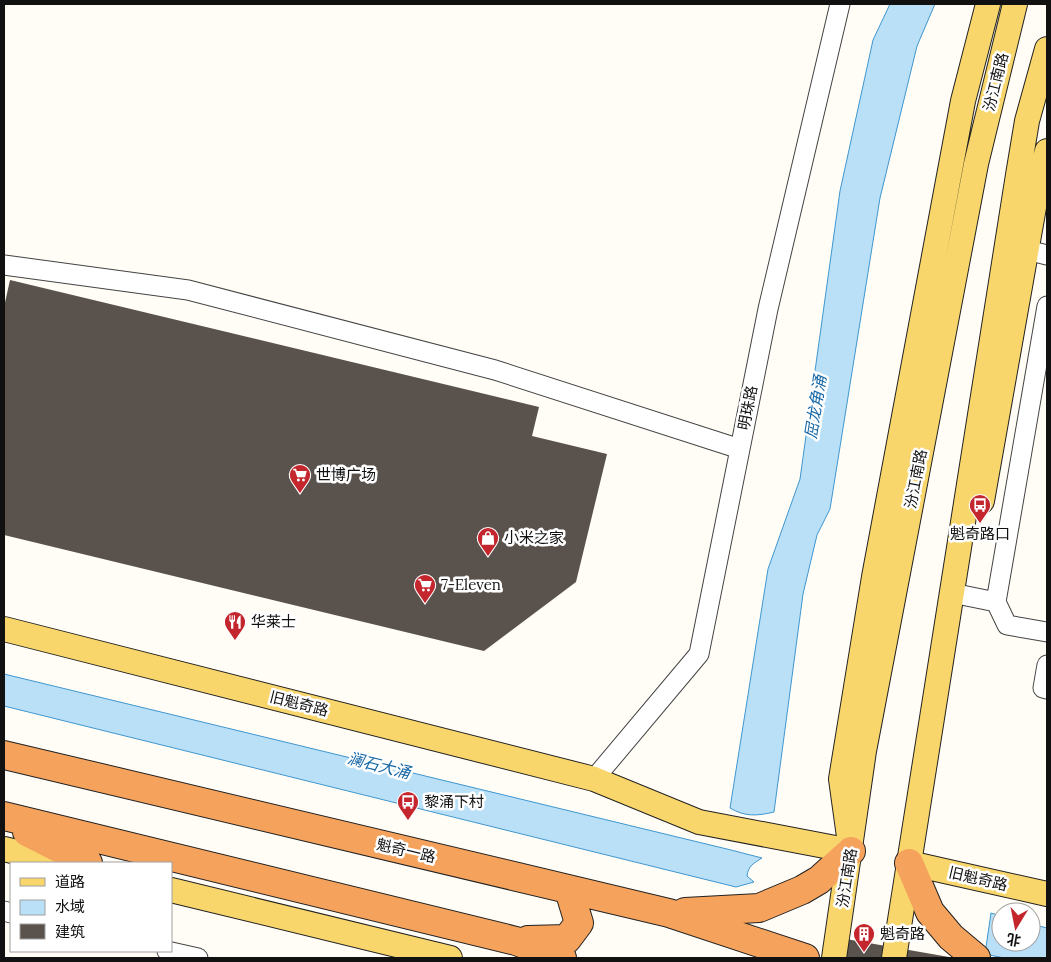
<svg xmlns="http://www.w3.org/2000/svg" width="1051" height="962" font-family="Lora,'Noto Sans SC',serif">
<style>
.water{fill:#b9e0f7;stroke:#3f96cf}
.building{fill:#5a524d}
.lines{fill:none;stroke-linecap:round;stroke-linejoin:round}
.minor-casing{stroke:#444;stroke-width:21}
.major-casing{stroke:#222;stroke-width:26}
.highway-casing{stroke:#222;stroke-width:30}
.minor{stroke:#fff;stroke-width:19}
.major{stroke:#f9d66b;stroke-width:24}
.highway{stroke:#f5a25d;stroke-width:28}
.labels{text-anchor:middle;stroke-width:5;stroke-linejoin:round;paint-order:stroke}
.street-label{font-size:15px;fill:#111;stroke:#fff}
.poi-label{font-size:15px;fill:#111;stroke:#fff;text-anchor:start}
.water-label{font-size:16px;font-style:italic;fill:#1768a6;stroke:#fff}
</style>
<rect width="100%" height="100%" fill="#fffdf5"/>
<!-- water -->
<path class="water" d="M890,4H935L917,46L880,198L830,509L817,535L803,594L774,812C757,816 745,817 730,808L768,569L800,479L840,191L873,40Z
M4,674L731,850L762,858C754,863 748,866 747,876L754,882L736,887L4,706Z
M991,913L1001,916V942H1031V924L1047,928V958H1004L985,954Z"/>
<!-- building -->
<path class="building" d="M10,280L539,407L532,436L607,454L576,582L484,651L4,535V307Z
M840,938L949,957V958H836Z"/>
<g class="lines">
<!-- minor casing -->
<g class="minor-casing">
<path id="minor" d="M1027,250L1047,255
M4,265L188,290L495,370L740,449
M952,593L996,602L1007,625L1047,632
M996,602L1047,306
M1047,665L1043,688L1047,689
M594,779L699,654L768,309L840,4
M4,911L11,913
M167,951L198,958"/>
</g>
<!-- major casing -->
<g class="major-casing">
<path id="major" d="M982,501L1039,179L1047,151
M4,629L594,779L699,822L851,851L841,779L874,577L963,101L988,4
M4,849L62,863
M909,863L1047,894
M171,890L450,958
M834,958L864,751L976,164L1015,4
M894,958L1018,175L1027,121L1047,49"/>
</g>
<!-- highway casing -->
<g class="highway-casing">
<path id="highway" d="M4,755L669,913L805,958
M4,816L516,941L562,958
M27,832L88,863
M909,863L930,912L951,937L976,958
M685,912L759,908L802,890L819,880L851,851
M528,940L567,939L579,923L569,890"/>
</g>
<!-- minor -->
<use href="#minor" class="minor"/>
<!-- major -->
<use href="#major" class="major"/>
<!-- highway -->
<use href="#highway" class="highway"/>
</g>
<!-- icons -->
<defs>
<g id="supermarket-pin" transform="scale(1.125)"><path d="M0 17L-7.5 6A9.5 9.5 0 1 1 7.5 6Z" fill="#c4262e" stroke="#fff"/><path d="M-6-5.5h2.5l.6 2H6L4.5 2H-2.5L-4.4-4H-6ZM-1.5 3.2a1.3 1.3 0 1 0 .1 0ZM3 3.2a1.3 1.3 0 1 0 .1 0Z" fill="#fff"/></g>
<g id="bus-pin" transform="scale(1.125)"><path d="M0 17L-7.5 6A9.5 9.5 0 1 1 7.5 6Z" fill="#c4262e" stroke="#fff"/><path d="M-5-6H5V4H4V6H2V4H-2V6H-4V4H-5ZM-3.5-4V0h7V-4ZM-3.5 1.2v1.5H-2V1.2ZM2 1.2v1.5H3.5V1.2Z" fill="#fff"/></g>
<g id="shop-pin" transform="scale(1.125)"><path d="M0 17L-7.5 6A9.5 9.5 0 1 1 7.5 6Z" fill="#c4262e" stroke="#fff"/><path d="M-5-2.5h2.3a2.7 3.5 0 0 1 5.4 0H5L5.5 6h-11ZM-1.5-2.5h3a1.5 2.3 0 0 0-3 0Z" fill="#fff"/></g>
<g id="restaurant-pin" transform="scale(1.125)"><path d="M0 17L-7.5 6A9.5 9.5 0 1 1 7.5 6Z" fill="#c4262e" stroke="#fff"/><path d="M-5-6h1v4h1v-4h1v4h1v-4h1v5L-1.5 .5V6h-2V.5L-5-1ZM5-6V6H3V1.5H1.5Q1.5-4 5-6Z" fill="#fff"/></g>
<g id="building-pin" transform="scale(1.125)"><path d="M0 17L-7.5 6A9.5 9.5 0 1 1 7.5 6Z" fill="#c4262e" stroke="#fff"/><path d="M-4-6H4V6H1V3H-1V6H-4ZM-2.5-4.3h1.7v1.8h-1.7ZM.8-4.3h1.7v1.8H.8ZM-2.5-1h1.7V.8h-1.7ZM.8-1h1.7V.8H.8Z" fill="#fff"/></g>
</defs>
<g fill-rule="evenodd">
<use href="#supermarket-pin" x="300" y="475"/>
<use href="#bus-pin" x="980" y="505"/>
<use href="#shop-pin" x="488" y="538"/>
<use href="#supermarket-pin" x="425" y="585"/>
<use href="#restaurant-pin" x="235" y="622"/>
<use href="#bus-pin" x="408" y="802"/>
<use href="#building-pin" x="864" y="934"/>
</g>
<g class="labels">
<!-- street labels -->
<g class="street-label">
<text transform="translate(996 82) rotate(-76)" y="5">汾江南路</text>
<text transform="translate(748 408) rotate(-79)" y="5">明珠路</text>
<text transform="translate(916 479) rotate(-79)" y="5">汾江南路</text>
<text transform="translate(299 704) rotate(14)" y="5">旧魁奇路</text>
<text transform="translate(406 851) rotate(13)" y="5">魁奇一路</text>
<text transform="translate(847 878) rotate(-81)" y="5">汾江南路</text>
<text transform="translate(978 879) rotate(13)" y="5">旧魁奇路</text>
</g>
<!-- poi labels -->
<g class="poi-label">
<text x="316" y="480">世博广场</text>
<text x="980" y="539" text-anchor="middle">魁奇路口</text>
<text x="504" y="543">小米之家</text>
<text x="441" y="590">7-Eleven</text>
<text x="251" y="627">华莱士</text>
<text x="424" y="807">黎涌下村</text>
<text x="880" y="939">魁奇路</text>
</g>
<!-- water labels -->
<g class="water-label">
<text transform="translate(815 407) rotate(-81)" y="6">屈龙角涌</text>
<text transform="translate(379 765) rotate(14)" y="6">澜石大涌</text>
</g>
</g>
<!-- border -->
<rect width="1051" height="962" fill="none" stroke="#111111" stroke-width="10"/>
<!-- legend -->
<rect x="10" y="862" width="162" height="90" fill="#ffffff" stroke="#a0a0a0"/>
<rect x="20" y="878" width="25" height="8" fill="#f9d66b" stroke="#a0a0a0"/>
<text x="55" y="887" font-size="15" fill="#111111">道路</text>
<rect x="20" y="900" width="25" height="15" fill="#b9e0f7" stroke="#a0a0a0"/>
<text x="55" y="912" font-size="15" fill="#111111">水域</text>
<rect x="20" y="924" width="25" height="15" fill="#5a524d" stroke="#a0a0a0"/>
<text x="55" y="937" font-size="15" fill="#111111">建筑</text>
<!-- north arrow -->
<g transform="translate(1016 927) rotate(190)"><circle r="24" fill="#ffffff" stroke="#a0a0a0"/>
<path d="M0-4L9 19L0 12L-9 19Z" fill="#c4262e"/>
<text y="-8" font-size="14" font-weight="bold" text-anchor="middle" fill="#111111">北</text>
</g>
</svg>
